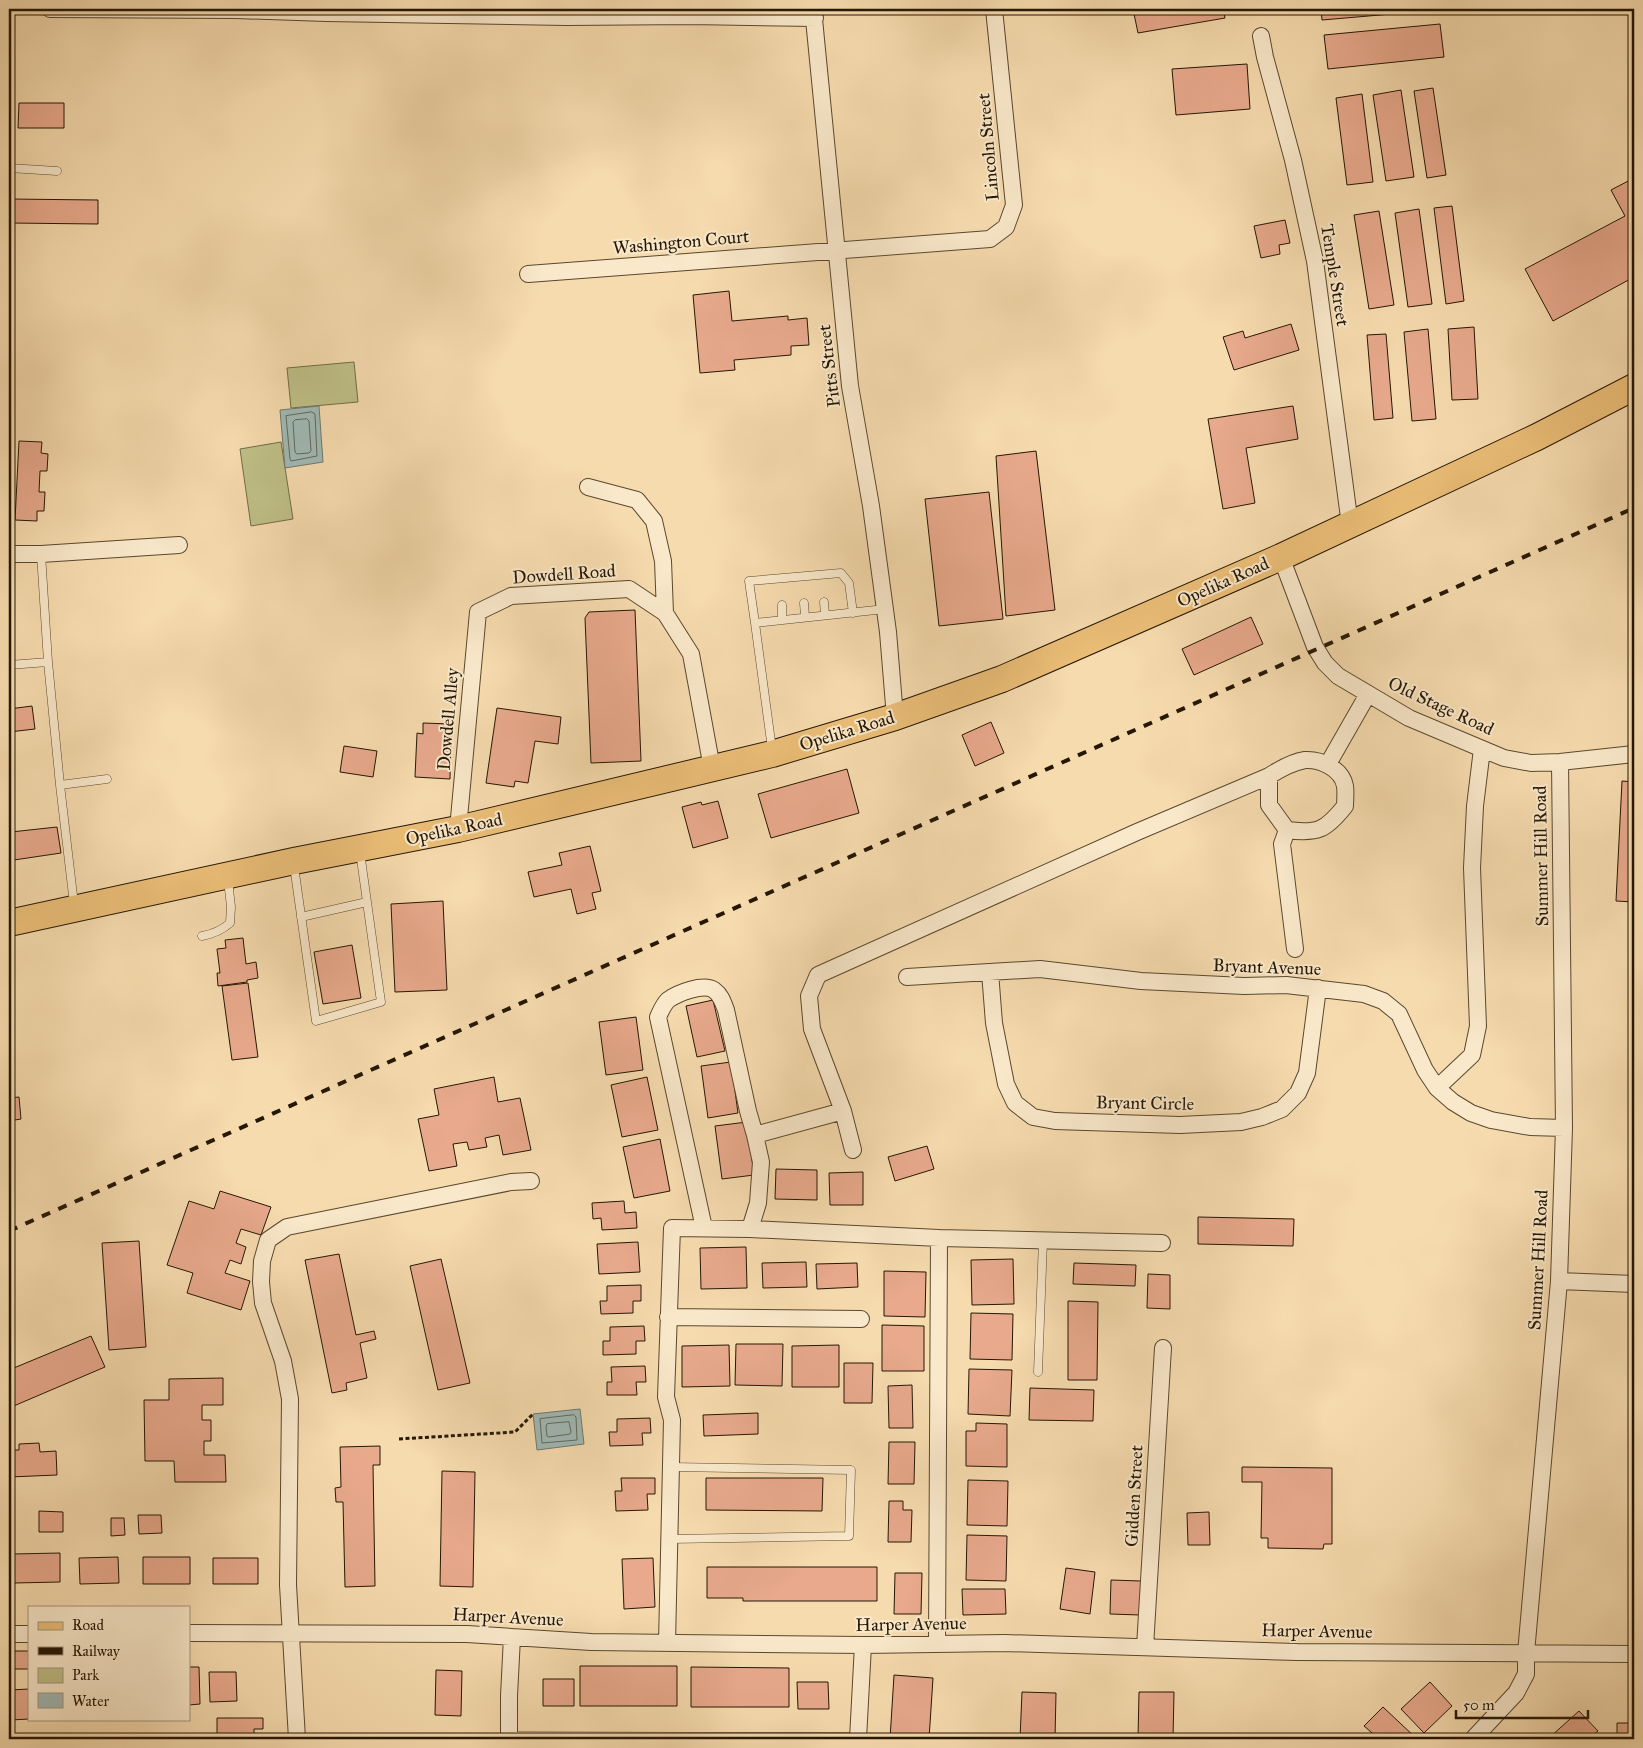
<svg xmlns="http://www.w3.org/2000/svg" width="1643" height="1748" font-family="'IM FELL Great Primer',serif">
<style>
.green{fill:#bfbf88;stroke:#726b46}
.water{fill:#a0b9b5;stroke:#6f786e}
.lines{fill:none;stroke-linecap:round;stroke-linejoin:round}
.shore{stroke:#62685c;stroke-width:1}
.building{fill:#e8a98c;stroke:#251704}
.lane-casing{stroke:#59482e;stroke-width:9}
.street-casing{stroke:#59482e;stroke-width:18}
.primary-casing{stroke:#251704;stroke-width:28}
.path{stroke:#251704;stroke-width:3;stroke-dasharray:4 2.5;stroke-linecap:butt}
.lane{stroke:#f9e8ca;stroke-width:8}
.street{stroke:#f9e8ca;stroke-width:16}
.primary{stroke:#ebbe77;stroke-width:26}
.rail{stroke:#251704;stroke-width:4;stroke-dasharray:9 9;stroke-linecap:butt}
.labels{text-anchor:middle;stroke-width:4;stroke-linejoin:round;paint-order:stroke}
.street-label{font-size:18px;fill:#251704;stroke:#f9e8ca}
</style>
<rect width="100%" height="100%" fill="#f6dbae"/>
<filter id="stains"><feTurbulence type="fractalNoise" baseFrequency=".004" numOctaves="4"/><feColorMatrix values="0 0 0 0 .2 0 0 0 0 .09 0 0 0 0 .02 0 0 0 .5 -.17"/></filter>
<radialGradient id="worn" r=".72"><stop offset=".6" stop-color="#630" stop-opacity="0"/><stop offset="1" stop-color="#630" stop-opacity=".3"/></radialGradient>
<!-- green -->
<path class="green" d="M354,362L358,402L291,408L287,368Z
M281,442L293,519L251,526L240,449Z"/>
<!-- water -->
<path class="water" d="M319,406L323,462L285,468L280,410Z
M580,1409L584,1444L537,1450L533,1414Z"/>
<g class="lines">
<!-- shore -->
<path class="shore" d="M312,412L315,414L317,456L291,461L290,459L286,416Z
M307,419L309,421L311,451L309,453L297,454L295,452L293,422L295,420Z
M574,1415L576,1417L577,1440L542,1443L540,1419Z
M569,1422L571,1432L570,1434L549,1437L547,1436L546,1427L547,1424Z"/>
</g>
<!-- building -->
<path class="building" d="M1133,9H1223L1225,18L1138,33Z
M1321,9H1438V10L1322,20Z
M1440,24L1444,57L1328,69L1324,35Z
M1247,64L1250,109L1176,115L1172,69Z
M1433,88L1446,175L1427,178L1414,91Z
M1401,90L1414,177L1386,181L1373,95Z
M1362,94L1373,182L1347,185L1336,98Z
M9,101H11V127L9,126Z
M19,103H64V128H18Z
M1634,178V277L1553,321L1525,269L1625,216L1611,190Z
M9,199L98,200V224L9,223Z
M1452,206L1464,301L1446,304L1434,208Z
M1419,209L1432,304L1408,307L1395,213Z
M1379,211L1394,305L1369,309L1354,215Z
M1285,220L1290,243L1279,245L1280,254L1261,258L1254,226Z
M729,291L732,321L788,316V320L807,318L809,345L791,346V355L734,360L735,370L700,373L693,295Z
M1291,324L1299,350L1234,370L1223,337L1243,331L1245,338Z
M1474,327L1478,399L1452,400L1448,329Z
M1428,329L1436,419L1412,421L1404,332Z
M1386,334L1393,418L1374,420L1367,335Z
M1293,406L1298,439L1246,448L1255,503L1223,509L1208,419Z
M19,441L42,442L41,453L48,454L47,471H40L39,492H45L44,511H37V521L15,520Z
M1036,451L1055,610L1006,616L996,456Z
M989,492L1003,619L939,626L925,499Z
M635,610L641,761L591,763L585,618L589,612Z
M1251,617L1263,644L1194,675L1182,649Z
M32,706L35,729L9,732V709Z
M497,708L561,717L558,744L535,741L528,783L515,781L514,787L486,783Z
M991,722L1004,753L975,766L962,735Z
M423,723L451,724L450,779L415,777L417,733L423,734Z
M344,746L377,751L373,777L340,772Z
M847,769L859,813L771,838L758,794Z
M1622,781L1634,782V902L1616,901Z
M718,801L728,838L693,848L682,807L701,802L702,805Z
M57,827L61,853L14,860L11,832Z
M590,846L601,891L592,893L596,909L577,914L571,889L534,897L528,872L562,865L559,853Z
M443,901L447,990L395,992L391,904Z
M243,938L246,964L256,962L258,978L247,980V982L218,986L217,973H220L217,949L226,948L225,940Z
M352,945L361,998L323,1004L314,952Z
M248,983L258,1057L232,1060L222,986Z
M713,1000L725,1051L697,1057L686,1006Z
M636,1017L643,1070L606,1075L599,1022Z
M731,1062L738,1113L708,1118L701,1066Z
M494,1077L498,1102L520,1098L531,1150L503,1155L499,1135L485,1138L487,1147L469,1150L467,1142L453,1144L457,1166L429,1171L418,1119L439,1115L434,1089Z
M647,1077L658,1130L622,1137L611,1085Z
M19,1097L21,1119L9,1121V1098Z
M747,1122L754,1175L722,1179L715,1126Z
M660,1139L670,1191L634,1198L623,1147Z
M927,1146L934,1169L895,1181L888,1157Z
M776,1169L817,1170V1200L775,1199Z
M863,1172V1205H830L829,1173Z
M220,1191L271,1207L261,1235L241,1229L236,1243L246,1247L241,1264L230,1260L225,1273L250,1281L241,1310L187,1293L193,1273L167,1265L189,1201L214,1209Z
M624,1201L625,1213L636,1212L637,1228L602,1230L601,1218L593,1219L592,1203Z
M1198,1217L1294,1219L1293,1246L1198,1244Z
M139,1241L146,1347L109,1350L102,1243Z
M638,1242L640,1272L599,1274L597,1244Z
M746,1247L747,1288L701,1289L700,1248Z
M339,1254L356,1335L374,1331L376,1339L360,1343L367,1378L346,1383L347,1390L332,1393L305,1260Z
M441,1259L470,1383L438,1390L410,1266Z
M1013,1259L1014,1304L972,1305L971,1260Z
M806,1262L807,1287L763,1288L762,1263Z
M857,1263L858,1287L817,1289L816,1264Z
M1074,1263L1136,1265L1135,1286L1073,1284Z
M884,1271L926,1272L925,1317L884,1316Z
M1148,1274L1170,1275V1309L1147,1308Z
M641,1285V1301H633V1313L601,1314L600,1301H607V1286Z
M1068,1301L1098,1302L1097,1380H1068Z
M971,1313L1013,1314L1012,1360L970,1359Z
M882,1325L924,1326V1371H882Z
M644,1326L645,1341H636V1354L603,1355V1341H610V1327Z
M91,1336L105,1367L9,1408V1370Z
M736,1344H783L782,1386L735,1385Z
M729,1345L730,1386L682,1387V1346Z
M839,1345V1387H792V1346Z
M844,1363H873L872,1403H844Z
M645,1366L646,1382H636L637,1395H607V1382H612L611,1367Z
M969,1369L1012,1370L1010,1416L968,1414Z
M223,1378V1405H202V1420H211V1441H204V1455H225L226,1482H175L174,1461H145L144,1400H169V1379Z
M912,1385L913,1428H889L888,1386Z
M1030,1388L1094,1390L1093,1421L1029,1420Z
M758,1413V1434L704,1436L703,1415Z
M650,1418L651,1433H642L643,1445L610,1446L609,1432H617V1419Z
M976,1423L1007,1424V1467L966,1466V1431H976Z
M889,1442H915L914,1484H888Z
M39,1443L40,1452L56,1451L57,1475L9,1477V1450H19V1444Z
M380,1446V1465H373L375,1586L345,1587L343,1502H336L335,1488L341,1487L340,1447Z
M1242,1467L1332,1468V1544H1324L1323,1549L1268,1548V1538H1261L1262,1482H1242Z
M442,1471L475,1472L473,1587L440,1586Z
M621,1478H655V1494H647L648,1510L616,1511L615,1491H622Z
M706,1478H823L822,1511L706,1510Z
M968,1480L1008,1481L1007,1526L967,1525Z
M889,1501H903V1510H912L911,1542H888Z
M39,1511L63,1512V1532H39Z
M1209,1512L1210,1545H1188L1187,1513Z
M138,1515H161L162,1533L139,1534Z
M111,1518H124L125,1535L111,1536Z
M967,1535L1007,1536L1006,1581L966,1580Z
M60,1553V1582L14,1583L13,1554Z
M118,1557L119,1583L80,1584L79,1558Z
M143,1557H190V1584H143Z
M213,1558H258V1584H213Z
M653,1558L655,1607L624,1609L622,1559Z
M707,1567H877V1601H743V1598H707Z
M1066,1568L1095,1572L1090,1614L1060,1609Z
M895,1573H922L921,1614H894Z
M1111,1580L1141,1581L1140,1615L1110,1614Z
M962,1589H1005L1006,1614L963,1615Z
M9,1651H29V1669H9Z
M580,1666H677V1706H580Z
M189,1667H199L200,1704L189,1705Z
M691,1667L789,1668V1707H691Z
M436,1670L462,1671L461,1716L435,1715Z
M209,1672H236L237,1701L210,1702Z
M894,1675L933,1678L929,1739H890Z
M543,1679H574V1706H543Z
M797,1682H828L829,1709H798Z
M1430,1682L1452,1706L1424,1733L1401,1709Z
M29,1689V1719L11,1720L10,1690Z
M1022,1692L1056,1693L1055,1739H1020Z
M1139,1692H1174L1173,1739H1138Z
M1383,1707L1417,1739H1379L1364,1726Z
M1579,1711L1598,1731L1588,1739H1552L1550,1737Z
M217,1718H263V1729H254V1738L217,1739Z
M1617,1723H1634V1739H1617Z
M469,1735V1739H447V1736Z"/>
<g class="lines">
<!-- lane casing -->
<g class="lane-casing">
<path id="lane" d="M9,168L57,171
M41,554L48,662
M824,602L825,615
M804,603L805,617
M782,605V620
M755,623L749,581L841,573L849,583L853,613
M9,665L48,662L60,785L74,904
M772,749L755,623L885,609
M60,785L107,779
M294,866L316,1021L381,1002L360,852
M301,917L367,902
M202,936C213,934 221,931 230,923L231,907L228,880
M1038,1372L1043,1241
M669,1539L849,1536L851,1470L671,1467
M509,1736L858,1737"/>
</g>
<!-- street casing -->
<g class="street-casing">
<path id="street" d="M50,9L236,10L326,13L566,17L691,16L815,18
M813,9L850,386L871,506L888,632L895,717
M1261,36L1265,57L1293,160L1315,261L1350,525
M528,274L990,239L1006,227L1014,205L994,9
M588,487L637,500L654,521L663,561L665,613
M9,554H41L179,545
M1281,557L1315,647L1325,663L1338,676L1409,718L1504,758L1531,763L1560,762L1634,754
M1328,764L1368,694
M1269,776C1280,769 1292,762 1305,760C1321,759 1342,769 1345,786C1346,793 1345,800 1345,806C1326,830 1318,834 1287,830
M458,829L478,612L511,596L629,589L665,613L691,654L712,768
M990,972L994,1023L1006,1084L1015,1103L1033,1117L1055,1121L1180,1125L1241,1122L1262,1117L1282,1109L1298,1093L1307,1073L1318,988
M907,977L1040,969L1141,981L1244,986L1286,985L1364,994L1383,1001L1399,1014L1425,1070L1437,1088L1453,1102L1471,1113L1491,1120L1530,1127L1564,1128
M1437,1088L1472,1055L1478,1026L1472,868L1475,806L1482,749
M755,1135L843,1111
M853,1150L843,1111L812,1029L809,996L818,975L1137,832L1269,776V805L1287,830L1282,844L1295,949
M704,1228L658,1017C661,1011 663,1005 668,1000C678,993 703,983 714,990C721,995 723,1002 726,1010L748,1111L755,1135L761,1162L758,1203L750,1229
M1559,1281L1634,1284
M668,1317L861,1319
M189,1633L467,1634L591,1642L863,1645L1005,1643L1297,1652L1634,1654
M9,1634H29
M667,1643L672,1420L666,1397L672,1228L750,1229L939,1238
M937,1644L939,1238L1162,1243
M1145,1647L1163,1348
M297,1739L288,1585L290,1399L283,1361L263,1303L261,1282L262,1261L268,1240L287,1227L511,1182L531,1181
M509,1739V1696L512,1637
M858,1739L863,1645
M1473,1739L1516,1693L1526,1674V1653L1559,1281L1564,1128L1560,762"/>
</g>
<!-- primary casing -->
<g class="primary-casing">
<path id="primary" d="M9,923L294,861L458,829L772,754L895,717L1002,679L1281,557L1537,437L1634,387"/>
</g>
<!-- path -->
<path class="path" d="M399,1439L515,1432L533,1414"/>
<!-- lane -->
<use href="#lane" class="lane"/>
<!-- street -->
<use href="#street" class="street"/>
<!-- primary -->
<use href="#primary" class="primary"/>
<!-- rail -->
<path class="rail" d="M9,1231L1634,508"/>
</g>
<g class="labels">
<!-- street labels -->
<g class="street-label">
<text transform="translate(988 147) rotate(-95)" y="6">Lincoln Street</text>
<text transform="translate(681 242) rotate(-5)" y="6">Washington Court</text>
<text transform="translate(1335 275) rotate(81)" y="6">Temple Street</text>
<text transform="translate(829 366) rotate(-97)" y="6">Pitts Street</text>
<text transform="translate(564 574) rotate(-4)" y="6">Dowdell Road</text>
<text transform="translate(1223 582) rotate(-24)" y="6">Opelika Road</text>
<text transform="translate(1441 706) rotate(25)" y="6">Old Stage Road</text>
<text transform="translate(448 719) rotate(-85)" y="6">Dowdell Alley</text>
<text transform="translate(847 731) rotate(-17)" y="6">Opelika Road</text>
<text transform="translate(454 829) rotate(-12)" y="6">Opelika Road</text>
<text transform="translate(1541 856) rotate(-91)" y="6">Summer Hill Road</text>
<text transform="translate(1267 967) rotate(2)" y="6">Bryant Avenue</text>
<text transform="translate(1145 1103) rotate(1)" y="6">Bryant Circle</text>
<text transform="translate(1538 1260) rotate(-87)" y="6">Summer Hill Road</text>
<text transform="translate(1134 1496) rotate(-87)" y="6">Gidden Street</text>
<text transform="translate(508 1617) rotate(3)" y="6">Harper Avenue</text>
<text transform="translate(911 1624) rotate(-1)" y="6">Harper Avenue</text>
<text transform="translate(1317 1631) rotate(1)" y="6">Harper Avenue</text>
</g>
</g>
<!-- margin -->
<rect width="1643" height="1748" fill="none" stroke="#f6dbae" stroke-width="30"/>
<rect x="10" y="10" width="1623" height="1728" fill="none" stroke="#251704" stroke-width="2.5"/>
<rect x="15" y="15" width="1613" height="1718" fill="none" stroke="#251704"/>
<!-- legend -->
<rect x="28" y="1606" width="162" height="115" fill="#f9e8ca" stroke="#a4947b"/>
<rect x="38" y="1622" width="25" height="8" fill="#ebbe77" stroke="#a4947b"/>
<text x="72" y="1630" font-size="15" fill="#251704">Road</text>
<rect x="38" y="1647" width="25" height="8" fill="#251704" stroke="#a4947b"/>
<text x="72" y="1656" font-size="15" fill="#251704">Railway</text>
<rect x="38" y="1668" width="25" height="15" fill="#bfbf88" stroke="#a4947b"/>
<text x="72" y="1680" font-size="15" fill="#251704">Park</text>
<rect x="38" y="1693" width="25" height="15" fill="#a0b9b5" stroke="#a4947b"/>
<text x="72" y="1706" font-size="15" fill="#251704">Water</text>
<!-- scale -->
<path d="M1456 1710v8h132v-8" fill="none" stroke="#251704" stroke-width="2.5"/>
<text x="1463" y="1710" font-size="15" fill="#251704" stroke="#f9e8ca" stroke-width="4" paint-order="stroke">50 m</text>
<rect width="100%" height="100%" filter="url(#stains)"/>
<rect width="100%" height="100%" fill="url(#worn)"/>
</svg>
